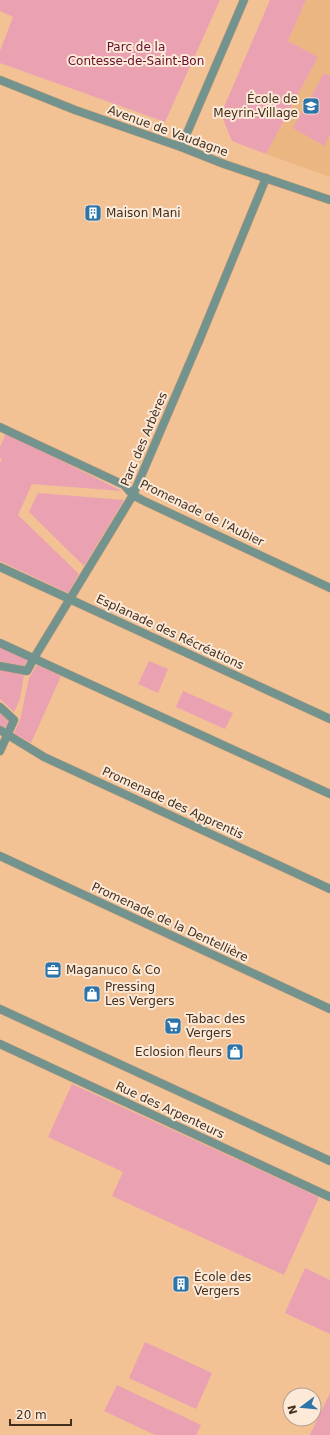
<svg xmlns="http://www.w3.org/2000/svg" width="330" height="1435" font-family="'DejaVu Sans',sans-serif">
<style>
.built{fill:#ecb683}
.green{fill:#eaa2b3}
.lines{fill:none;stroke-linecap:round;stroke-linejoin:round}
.pedestrian-casing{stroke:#cba17a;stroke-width:9}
.minor-casing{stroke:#cba17a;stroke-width:9}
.tertiary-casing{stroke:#cba17a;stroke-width:9}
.pedestrian{stroke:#73938e;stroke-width:8}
.minor{stroke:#73938e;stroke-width:8}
.tertiary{stroke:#73938e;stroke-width:8}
.labels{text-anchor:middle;stroke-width:4;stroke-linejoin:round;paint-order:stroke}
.park-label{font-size:12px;fill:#660f30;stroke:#fde9d7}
.poi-label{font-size:12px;fill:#422f1d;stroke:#fde9d7;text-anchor:start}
.street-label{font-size:12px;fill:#422f1d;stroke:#fde9d7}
</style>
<rect width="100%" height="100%" fill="#f2c194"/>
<!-- built -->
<path class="built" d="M306,0H330V177L266,154L318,57L288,41Z"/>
<!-- green -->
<path class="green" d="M0,0H220L165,122L0,63V51L13,17L0,11Z
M270,0H306L288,41L318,57L266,154L232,141L221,114Z
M324,73L330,76V134L324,146L293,128Z
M6,433L122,491L32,484L18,515L79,574L68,593L0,561V462L2,459L0,458V447Z
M38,493L124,500L84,566L29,512Z
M0,647L27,660L24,666L0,661Z
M149,661L168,669L158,693L138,684Z
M37,665L61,676L31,743L14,733L20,720L29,678Z
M0,670L24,675L20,699L14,712L0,699Z
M183,691L233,713L225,729L176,707Z
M0,712L9,720L5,728L0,725Z
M72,1084L319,1197L284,1275L112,1196L123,1172L48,1137Z
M305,1268L330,1280V1334L285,1313Z
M145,1342L212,1373L196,1409L129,1378Z
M117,1385L201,1425L196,1435H155L104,1411Z
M330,1393V1435H310Z"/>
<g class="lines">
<!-- pedestrian casing -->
<g class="pedestrian-casing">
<path id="pedestrian" d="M0,427L124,485L133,495L142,500L330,588
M0,567L330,719
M0,643L330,794
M0,666L27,671L34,658L133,495L199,341
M0,707L14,720L0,751
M0,730L44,757L330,889
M0,856L330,1009
M0,1044L330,1197"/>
</g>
<!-- minor casing -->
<g class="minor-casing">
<path id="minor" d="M181,147L244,0
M199,341L266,178
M0,1009L330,1161"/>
</g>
<!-- tertiary casing -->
<g class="tertiary-casing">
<path id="tertiary" d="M0,80L75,110L181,147L224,164L330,200"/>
</g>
<!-- pedestrian -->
<use href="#pedestrian" class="pedestrian"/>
<!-- minor -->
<use href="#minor" class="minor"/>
<!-- tertiary -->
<use href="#tertiary" class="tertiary"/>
</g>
<!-- icons -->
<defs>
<g id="school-square" transform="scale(0.9)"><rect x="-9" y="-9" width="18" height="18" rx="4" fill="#2d74a9" stroke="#fde9d7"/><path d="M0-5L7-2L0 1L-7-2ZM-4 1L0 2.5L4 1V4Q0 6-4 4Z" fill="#fff"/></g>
<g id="building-square" transform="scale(0.9)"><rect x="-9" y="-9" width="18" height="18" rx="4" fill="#2d74a9" stroke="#fde9d7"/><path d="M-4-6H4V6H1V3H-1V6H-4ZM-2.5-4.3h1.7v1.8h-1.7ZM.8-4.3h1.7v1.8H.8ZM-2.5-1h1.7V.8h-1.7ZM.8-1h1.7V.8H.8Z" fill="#fff"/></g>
<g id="office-square" transform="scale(0.9)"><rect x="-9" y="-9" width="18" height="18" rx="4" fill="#2d74a9" stroke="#fde9d7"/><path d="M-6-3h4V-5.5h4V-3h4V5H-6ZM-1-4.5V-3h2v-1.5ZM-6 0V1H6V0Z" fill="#fff"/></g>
<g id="shop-square" transform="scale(0.9)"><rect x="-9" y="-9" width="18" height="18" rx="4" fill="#2d74a9" stroke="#fde9d7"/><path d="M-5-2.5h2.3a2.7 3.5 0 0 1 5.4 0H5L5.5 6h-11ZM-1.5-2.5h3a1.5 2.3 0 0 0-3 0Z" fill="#fff"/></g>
<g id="supermarket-square" transform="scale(0.9)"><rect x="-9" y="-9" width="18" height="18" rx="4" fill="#2d74a9" stroke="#fde9d7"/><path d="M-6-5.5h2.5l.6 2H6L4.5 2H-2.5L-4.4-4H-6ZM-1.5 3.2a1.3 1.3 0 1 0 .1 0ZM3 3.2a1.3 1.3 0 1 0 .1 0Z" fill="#fff"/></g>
</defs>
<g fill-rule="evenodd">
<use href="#school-square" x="311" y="106"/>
<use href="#building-square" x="93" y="213"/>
<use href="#office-square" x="53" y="970"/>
<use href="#shop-square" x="92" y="994"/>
<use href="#supermarket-square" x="173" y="1026"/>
<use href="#shop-square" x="235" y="1052"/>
<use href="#building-square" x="181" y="1284"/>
</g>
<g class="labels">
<!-- park labels -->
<g class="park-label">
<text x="136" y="51">Parc de la<tspan x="136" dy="14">Contesse-de-Saint-Bon</tspan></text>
</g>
<!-- poi labels -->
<g class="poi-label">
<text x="298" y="103" text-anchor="end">École de<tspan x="298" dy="14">Meyrin-Village</tspan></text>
<text x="106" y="217">Maison Mani</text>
<text x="66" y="974">Maganuco &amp; Co</text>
<text x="105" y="991">Pressing<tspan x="105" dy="14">Les Vergers</tspan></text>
<text x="186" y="1023">Tabac des<tspan x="186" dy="14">Vergers</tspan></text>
<text x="222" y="1056" text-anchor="end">Eclosion fleurs</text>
<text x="194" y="1281">École des<tspan x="194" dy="14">Vergers</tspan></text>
</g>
<!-- street labels -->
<g class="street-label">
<text transform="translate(168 131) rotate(20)" y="4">Avenue de Vaudagne</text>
<text transform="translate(144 439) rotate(-67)" y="4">Parc des Arbères</text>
<text transform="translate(202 513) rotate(26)" y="4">Promenade de l'Aubier</text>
<text transform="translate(170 632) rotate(25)" y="4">Esplanade des Récréations</text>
<text transform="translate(173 803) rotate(25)" y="4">Promenade des Apprentis</text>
<text transform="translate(170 922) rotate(25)" y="4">Promenade de la Dentellière</text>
<text transform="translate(170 1110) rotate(25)" y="4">Rue des Arpenteurs</text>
</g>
</g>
<!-- north arrow -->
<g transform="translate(302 1407) rotate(254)"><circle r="19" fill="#fde9d7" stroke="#b29f8d"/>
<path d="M0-3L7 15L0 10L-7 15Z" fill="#2d74a9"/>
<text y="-6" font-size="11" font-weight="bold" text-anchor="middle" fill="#422f1d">N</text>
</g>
<!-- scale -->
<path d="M10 1419v6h61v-6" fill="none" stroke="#422f1d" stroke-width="2"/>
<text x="16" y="1419" font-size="12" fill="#422f1d" stroke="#fde9d7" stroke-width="3" paint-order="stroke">20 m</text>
</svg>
